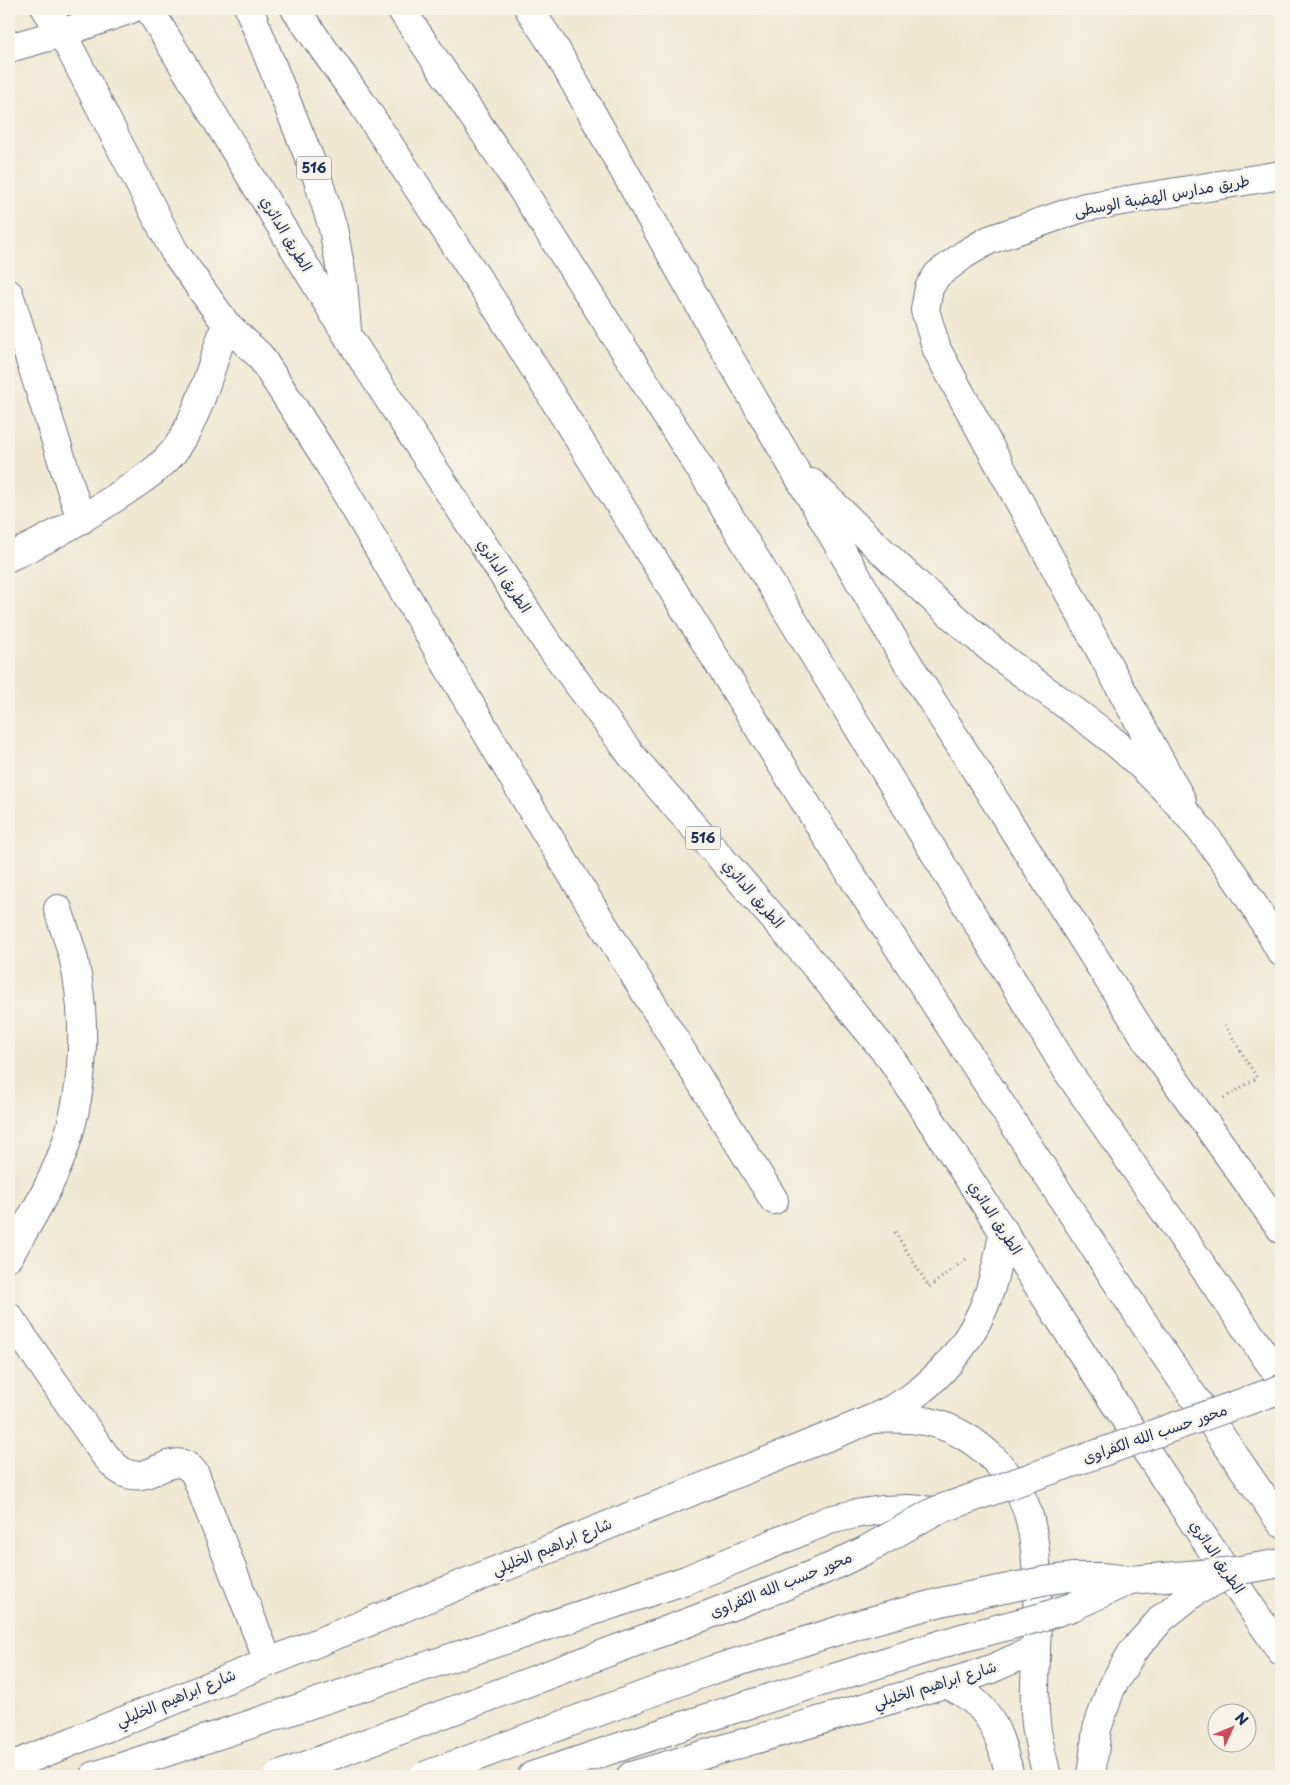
<svg xmlns="http://www.w3.org/2000/svg" width="1290" height="1785" font-family="'Playpen Sans','Playpen Sans Arabic',sans-serif">
<style>
.lines{fill:none;stroke-linecap:round;stroke-linejoin:round}
.minor-casing{stroke:#667086;stroke-width:30}
.major-casing{stroke:#667086;stroke-width:30}
.highway-casing{stroke:#667086;stroke-width:30}
.path{stroke:#667086;stroke-width:3;stroke-dasharray:1 4;stroke-linecap:butt}
.minor{stroke:#fff;stroke-width:28}
.major{stroke:#fff;stroke-width:28}
.highway{stroke:#fff;stroke-width:28}
.major-bridge-casing{stroke:#667086;stroke-width:30;stroke-linecap:butt}
.highway-bridge-casing{stroke:#667086;stroke-width:30;stroke-linecap:butt}
.major-bridge{stroke:#fff;stroke-width:28}
.highway-bridge{stroke:#fff;stroke-width:28}
.labels{text-anchor:middle;stroke-width:5;stroke-linejoin:round;paint-order:stroke}
.shield{fill:#f7f3e8;stroke:#5d6a87;stroke-width:1}
.shield-label{font-size:14px;font-weight:bold;fill:#1b2f5e}
.street-label{font-size:15px;fill:#1b2f5e;stroke:#f7f3e8}
</style>
<rect width="100%" height="100%" fill="#f7f3e8"/>
<filter id="ink" filterUnits="userSpaceOnUse"><feTurbulence type="fractalNoise" baseFrequency=".02" numOctaves="2"/><feDisplacementMap in="SourceGraphic" scale="10" xChannelSelector="R" yChannelSelector="G"/><feConvolveMatrix kernelMatrix="1 2 1 2 8 2 1 2 1" color-interpolation-filters="sRGB"/></filter>
<filter id="wash" filterUnits="userSpaceOnUse"><feTurbulence type="fractalNoise" baseFrequency=".0096" numOctaves="4" result="noise"/><feDisplacementMap in="SourceGraphic" scale="20" xChannelSelector="R" yChannelSelector="G"/><feGaussianBlur stdDeviation="1.12" result="paint"/><feColorMatrix in="noise" values="0 0 0 0 0 0 0 0 0 0 0 0 0 0 0 0 0 1.4 0 .05"/><feComposite in="paint" operator="in"/></filter>
<g filter="url(#wash)">
<rect width="100%" height="100%" fill="#f0e8d0"/>
</g>
<g filter="url(#ink)">
<g class="lines">
<!-- minor casing -->
<g class="minor-casing">
<path id="minor" d="M46,9L62,33L174,251L226,324L260,356L322,452L532,810L774,1200
M9,48L62,33L131,9
M9,294L81,520
M9,557C46,541 81,520 115,498C140,481 168,465 183,438C202,404 213,360 226,324
M1182,801L937,350L925,310L929,288L937,275L965,254L989,240L1085,207L1281,175
M9,1256C24,1230 41,1204 53,1176C84,1110 89,1031 74,960C70,943 63,926 58,909
M9,1317L104,1454C111,1462 118,1471 128,1474C153,1483 175,1446 195,1474L268,1661
M874,1419C893,1418 911,1418 930,1422C979,1434 1024,1480 1032,1530C1039,1567 1038,1610 1036,1648C1036,1674 1033,1699 1036,1724C1038,1742 1043,1759 1047,1776
M944,1683C991,1703 998,1730 1010,1776
M9,1767L812,1443C844,1430 880,1418 909,1399C941,1377 968,1344 983,1309C994,1284 998,1257 1004,1231
M631,1776L968,1677L991,1669L1036,1649"/>
</g>
<!-- major casing -->
<g class="major-casing">
<path id="major" d="M94,1776L686,1580L829,1520L855,1514L882,1510L909,1509L935,1511
M532,1776L728,1711"/>
</g>
<!-- highway casing -->
<g class="highway-casing">
<path id="highway" d="M149,9L347,335L546,641L632,756L817,968L892,1060L1098,1378L1224,1568L1281,1651
M249,9L317,177L333,228L343,282L347,330
M295,9L361,102L495,305L835,850L1160,1348L1281,1523
M401,9L516,180L708,481L1070,1075L1281,1379
M529,9L558,53L722,345L899,649L1150,1045L1281,1229
M812,483C873,543 934,603 1001,657C1035,684 1073,708 1107,736C1181,795 1236,869 1281,952"/>
</g>
<!-- path -->
<path class="path" d="M1224,1098L1257,1078L1225,1025
M895,1232L929,1287L969,1257"/>
<!-- minor -->
<use href="#minor" class="minor"/>
<!-- major -->
<use href="#major" class="major"/>
<!-- highway -->
<use href="#highway" class="highway"/>
<!-- major-bridge casing -->
<g class="major-bridge-casing">
<path id="major-bridge" d="M728,1711L958,1639L1042,1617L1072,1607L1130,1580
M278,1776L777,1589L831,1567L866,1550L935,1511L1281,1389
M424,1776L712,1670L863,1623L945,1601L1043,1581L1072,1577H1101L1130,1580L1235,1571L1281,1563"/>
</g>
<!-- highway-bridge casing -->
<g class="highway-bridge-casing">
<path id="highway-bridge" d="M1091,1776L1097,1729L1111,1688L1133,1651L1162,1618L1196,1591L1235,1571"/>
</g>
<!-- major-bridge -->
<use href="#major-bridge" class="major-bridge"/>
<!-- highway-bridge -->
<use href="#highway-bridge" class="highway-bridge"/>
</g>
</g>
<g class="labels">
<!-- shield labels -->
<g class="shield">
<rect x="296.5" y="156.5" width="35" height="23" rx="4"/>
<rect x="685.5" y="826.5" width="35" height="23" rx="4"/>
</g>
<g class="shield-label">
<text x="314" y="173">516</text>
<text x="703" y="843">516</text>
</g>
<!-- street labels -->
<g class="street-label">
<text transform="translate(1162 196) rotate(-10)" y="5">طريق مدارس الهضبة الوسطى</text>
<text transform="translate(286 234) rotate(59)" y="5">الطريق الدائري</text>
<text transform="translate(504 576) rotate(57)" y="5">الطريق الدائري</text>
<text transform="translate(753 894) rotate(49)" y="5">الطريق الدائري</text>
<text transform="translate(995 1218) rotate(57)" y="5">الطريق الدائري</text>
<text transform="translate(1155 1434) rotate(-19)" y="5">محور حسب الله الكفراوى</text>
<text transform="translate(552 1547) rotate(-22)" y="5">شارع ابراهيم الخليلي</text>
<text transform="translate(1217 1557) rotate(56)" y="5">الطريق الدائري</text>
<text transform="translate(781 1585) rotate(-22)" y="5">محور حسب الله الكفراوى</text>
<text transform="translate(935 1685) rotate(-17)" y="5">شارع ابراهيم الخليلي</text>
<text transform="translate(176 1698) rotate(-22)" y="5">شارع ابراهيم الخليلي</text>
</g>
</g>
<!-- margin -->
<rect width="1290" height="1785" fill="none" stroke="#f7f3e8" stroke-width="30"/>
<!-- north arrow -->
<g transform="translate(1232 1728) rotate(46)"><circle r="24" fill="#f7f3e8" stroke="#9fa5b1"/>
<path d="M0-4L9 19L0 12L-9 19Z" fill="#d1495b"/>
<text y="-8" font-size="14" font-weight="bold" text-anchor="middle" fill="#1b2f5e">N</text>
</g>
</svg>
